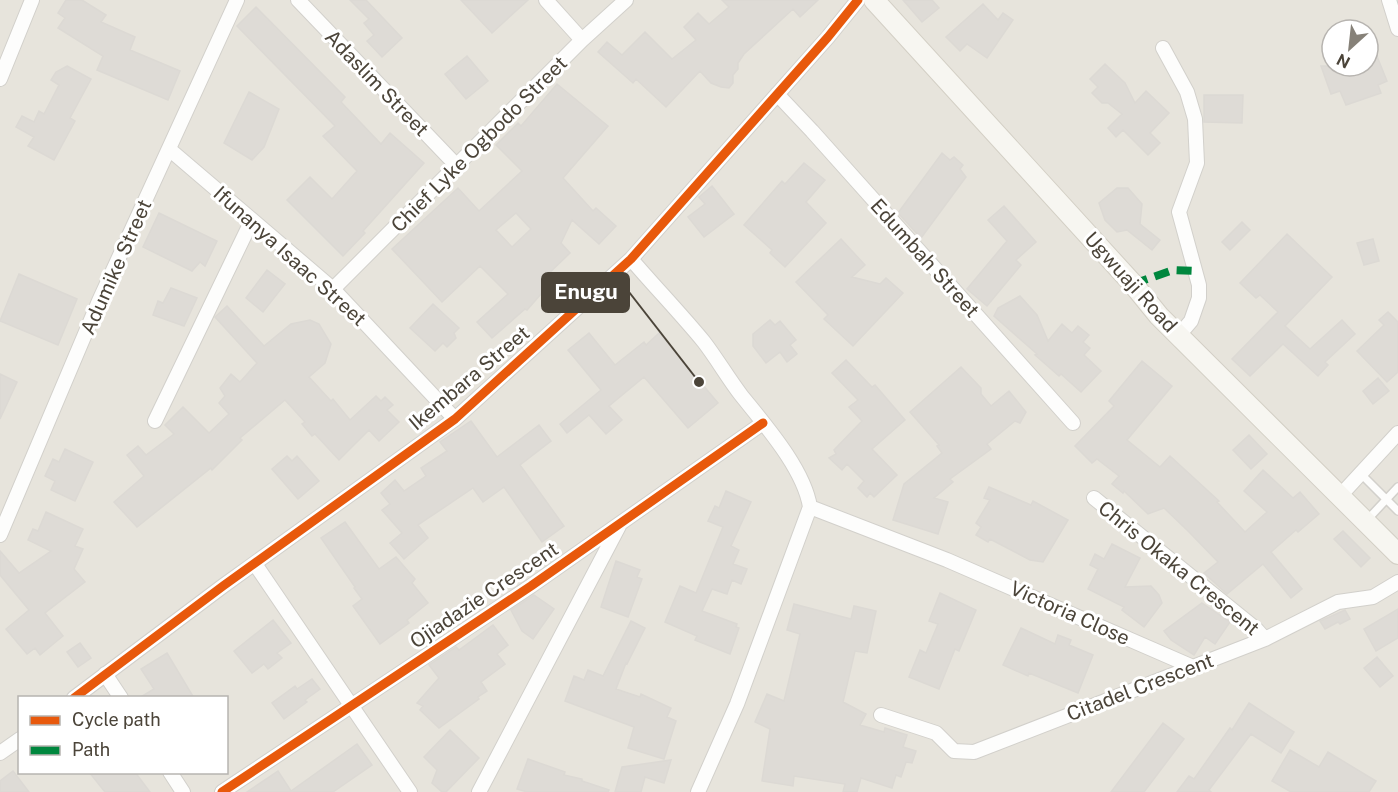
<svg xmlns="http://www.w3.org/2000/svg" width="1398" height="792" font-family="'Public Sans',sans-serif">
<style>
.residential{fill:#e7e4dc;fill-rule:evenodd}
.building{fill:#dedbd6;stroke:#dcd9d4;stroke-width:1.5;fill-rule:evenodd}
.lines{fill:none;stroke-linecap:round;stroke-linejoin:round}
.service-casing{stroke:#d2d0cb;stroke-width:10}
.minor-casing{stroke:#d2d0cb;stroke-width:16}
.secondary-casing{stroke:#d3cfc5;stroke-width:22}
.service{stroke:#fdfdfc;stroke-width:7}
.minor{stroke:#fdfdfc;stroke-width:14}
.secondary{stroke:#f7f6f1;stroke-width:20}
.quiet{stroke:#00873e;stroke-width:8;stroke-dasharray:15 8;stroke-linecap:butt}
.cycleway-casing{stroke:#fff;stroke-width:13}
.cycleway{stroke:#e8590c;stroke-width:9}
.labels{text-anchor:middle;stroke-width:6;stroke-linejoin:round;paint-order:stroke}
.street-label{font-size:20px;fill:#4b4439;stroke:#fff}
.leader{fill:none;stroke:#4b4439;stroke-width:2}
.callout-dot{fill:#4b4439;stroke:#fff;stroke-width:2}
.callout{fill:#4b4439;stroke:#4b4439;stroke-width:2}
.callout-label{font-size:21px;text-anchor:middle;font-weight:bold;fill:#fff}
</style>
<rect width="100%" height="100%" fill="#f4f2ee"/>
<!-- residential -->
<path class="residential" d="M0,0H1398V792H0ZM1332,30H1368V66H1332ZM20,698H226V772H20Z"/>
<!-- building -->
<path class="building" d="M66,0H82L106,15L101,22L135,37L130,50L180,71L168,100L97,70L103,56L58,28L65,18L58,13Z
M350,0H366L402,38L382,57L367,41L374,35L364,23L369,19Z
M461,0H528L492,33Z
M722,0H818L800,17L793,9L744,54L738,63V69L733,75V83L729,88L721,87L711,83L700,71L666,107L636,79L633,83L598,52L607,42L622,55L645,32L672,59L696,40L684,27L698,13L709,24L729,7Z
M903,0H932L939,8L922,22Z
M983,4L998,20L1003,13L1013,20L987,58L967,44L960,51L946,37Z
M256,7L345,97L341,102L381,144L390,133L424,163L363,231L365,233L343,256L287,200L310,177L332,199L357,171L323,136L335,126L237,26Z
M1368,34L1387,81L1378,85L1381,93L1346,105L1340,91L1331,94L1321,66H1368Z
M467,56L488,81L466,99L445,74Z
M1105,64L1125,83L1135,103L1146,91L1169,113L1150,133L1160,143L1148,155L1123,130L1116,137L1108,128L1122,114L1108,103H1102L1092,93L1098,87L1090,79Z
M67,66L91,79L70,118L75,121L54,160L28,146L34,137L16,127L22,116L34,122L39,111L44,114L59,85L51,80L56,72Z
M557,84L608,126L563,178L593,211L596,208L616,226L599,244L572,220L561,243L570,253L542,280L548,286L527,310L525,309L492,338L477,322L508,294L480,266L442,302L392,249L458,188L479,211L522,171L496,145L518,123L521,126ZM516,213L531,229L512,247L496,230Z
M249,92L279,109L264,147L252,160L224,143Z
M1204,95H1243L1242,123L1204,122Z
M942,153L950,160L954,157L963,165L960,169L966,177L921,238L898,213Z
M804,163L825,180L806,202L826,223L785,267L770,253L772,250L744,225L782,181L785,184Z
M712,186L734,214L704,237L688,217L705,204L699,197Z
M1117,188H1128L1142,204L1140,224L1160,240L1152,250L1127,230L1117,232L1105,220L1099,203Z
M1004,206L1036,242L1016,260L1021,265L987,306L967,289L1007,241L988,220Z
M159,213L217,241L205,266L200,262L192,271L143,247Z
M1242,222L1250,230L1230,250L1222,242Z
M1287,234L1332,277L1285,326L1310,349L1342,320L1355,334L1325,362L1328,365L1318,376L1283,344L1250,376L1232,359L1278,312L1260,295L1256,298L1240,283Z
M841,239L865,265L852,277L880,284L886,278L903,293L853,346L824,319L828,315L796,282Z
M1373,239L1379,261L1364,265L1357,243Z
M267,270L285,284L263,312L246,298Z
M19,274L77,299L58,345L0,321Z
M171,288L197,298L184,326L153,315L158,301L163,303Z
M1020,296L1037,315L1048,341L1062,324L1072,333L1078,326L1089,335L1083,342L1090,348L1084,355L1101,371L1081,392L1061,374L1059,376L1035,355L1037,354L994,316L998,308Z
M433,304L459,328L454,333L456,338L447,347L443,343L435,351L410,328Z
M227,306L264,346L291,324L310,320L319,324L331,344L325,363L309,377L331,401L333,399L350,420L376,396L381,401L385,397L393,405L387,410L399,422L379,441L369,430L339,460L315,434L312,436L302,424L305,422L285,400L240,438L242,440L212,470L211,468L137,527L114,502L144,476L127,455L138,446L146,455L174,434L165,425L183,407L209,433L229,414L219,403L225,396L220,388L231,374L240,382L257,363L215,317Z
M1388,312L1398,322V372L1387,382L1357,351L1384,325L1379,320Z
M770,320L775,325L780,321L796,340L790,345L797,354L787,362L780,352L766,363L753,346V334Z
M589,333L615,365L644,342L646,345L659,333L718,403L688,428L644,377L609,406L622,420L606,434L589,415L567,433L560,424L601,390L568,350Z
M846,360L872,387L875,385L905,420L872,449L897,475L874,497L870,493L867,497L858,488L864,481L847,464L842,470L829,458L836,454L834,450L862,421L849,407L858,400L832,373Z
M1142,361L1172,386L1127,440L1160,467L1170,456L1219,501L1217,502L1245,532L1267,512L1244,491L1263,470L1293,498L1300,492L1319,514L1298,532L1296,530L1271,552L1302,589L1291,598L1263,564L1227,594L1204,573L1218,562L1188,531L1164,508L1148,514L1124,491L1123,493L1112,484L1119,476L1097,459L1092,463L1075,446L1114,406L1109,401Z
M961,367L981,388V394L991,406L1009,391L1026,412L1020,423L1015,421L987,444L991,449L950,479L953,482L934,498L948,502L938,534L893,520L904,484L942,453L937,446L939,445L910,412Z
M0,374L17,382L0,419Z
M1378,378L1389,391L1373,404L1363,391Z
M471,421L497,457L539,425L551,441L520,465L564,526L542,542L504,487L483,502L473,488L418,525L428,538L404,559L390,543L402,533L382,510L390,504L381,493L395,480L404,491L426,476L421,468L447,451L440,442Z
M1249,435L1267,454L1251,469L1233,450Z
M65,449L93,462L75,501L51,490L55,481L45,476L53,459L59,462Z
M287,456L292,461L297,456L319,481L298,499L272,469Z
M989,487L1031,505L1033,501L1068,520L1043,562L1030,560L990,539L988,542L976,535L981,527L976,523L990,500L984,498Z
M726,491L751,502L731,546L739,550L733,564L747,569L741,584L732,580L727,594L712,589L702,611L737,624L736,627L739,628L730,654L695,640L697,636L665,622L680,586L696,593L723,527L708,521L715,506L719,508Z
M46,512L83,529L75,546L83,549L74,569L85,582L45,613L63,636L40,655L35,648L27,654L6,629L29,610L0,575V551L19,573L51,551L28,540L33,529L38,531Z
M345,522L379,569L396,557L415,579L412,583L428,603L407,620L409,623L380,644L353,606L362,599L354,588L355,587L321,538Z
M1343,531L1370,558L1361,567L1334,539Z
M1112,544L1140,558L1125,587L1151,586L1159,595L1162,603L1144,627L1122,610L1124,607L1088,589L1098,569L1090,565L1095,554L1104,559Z
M616,561L640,570L637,577L642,579L628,617L601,607Z
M940,593L976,610L959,651L955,649L939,689L909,677L920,650L926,653L938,624L929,621Z
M534,595L554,609L533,639L522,631L511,610Z
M1202,603L1230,622L1215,644L1205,637L1194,655L1171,640L1164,631Z
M794,604L851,619L854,606L876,611L867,653L855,651L843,702L866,714L860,725L884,732L885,728L907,735L903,747L916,751L912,763L906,762L901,777L896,775L892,788L861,778L857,792H843L845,784L794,776L793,786L762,781L770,729L755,722L767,694L784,701L800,634L787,630Z
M1398,609V638L1376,651L1364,629Z
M1345,610L1350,619L1340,624L1338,622L1325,629L1320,621Z
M273,620L291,643L277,653L282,658L268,669L264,664L252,673L234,651Z
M631,621L645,628L627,664L626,663L616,689L640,697L641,694L671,708L667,717L676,721L664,759L628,748L634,727L565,701L574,676L584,680L588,670L603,676Z
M493,625L508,645L497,654L505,664L481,682L487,691L478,697L479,699L439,728L420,710L423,706L417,703L439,678L429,665L456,647L459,650Z
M1021,628L1055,644L1058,635L1071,640L1069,645L1093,655L1078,693L1029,673L1028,676L1003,665Z
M80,643L91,658L78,667L67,652Z
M167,653L194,698H139L154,689L141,669Z
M1377,657L1393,676L1380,687L1364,668Z
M312,679L320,689L305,700L307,702L284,719L272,703L295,686L297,689Z
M1249,703L1294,732L1281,753L1251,734L1209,790L1211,792H1177L1189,776L1194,779L1230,728L1232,730Z
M1163,723L1184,739L1144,792H1111Z
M450,730L479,758L446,792H442L432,783L437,770L424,757Z
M357,744L372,765L333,792H247L278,771L291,791Z
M1290,750L1319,767L1328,752L1376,781L1369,792H1291L1272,781Z
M528,759L565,772L564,775L582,779V781L609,790L608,792H527L517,789Z
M671,760L664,783L645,777L641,792H615L622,767Z
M13,771L29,792H0V781Z
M89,772H135L150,792H105Z"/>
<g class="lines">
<!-- service casing -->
<g class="service-casing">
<path id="service" d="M1360,473L1398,511
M1367,520L1398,487"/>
</g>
<!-- minor casing -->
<g class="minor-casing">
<path id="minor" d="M298,0L457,166
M546,0L582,40
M1389,0L1398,29
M1163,48L1187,92L1195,119L1197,163L1179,212L1199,285V298L1191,321L1179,335
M0,79L32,0
M777,94L812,131L1073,423
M169,149L333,289L455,419
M631,259C655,287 681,314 704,342C717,359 728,378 741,395C765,425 804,469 810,507L737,704L698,792
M333,289L582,40L626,0
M155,421L252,220
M1339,497L1398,433
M1094,498L1256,629L1265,639
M810,507L947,560L1193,667
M0,535L99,301L237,0
M255,564L410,792
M105,674L121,698
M74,698L223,586L455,419L631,259L828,37L858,0
M881,715L936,733L954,751L974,752L1265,639L1338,602L1373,597L1398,582
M0,753L20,739
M170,772L183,792
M222,792L531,586L763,423
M479,792L619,526"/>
</g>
<!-- secondary casing -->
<g class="secondary-casing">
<path id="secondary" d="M874,0L1133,284L1159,316L1398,554"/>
</g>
<!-- service -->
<use href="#service" class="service"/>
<!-- minor -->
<use href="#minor" class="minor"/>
<!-- secondary -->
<use href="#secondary" class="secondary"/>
<!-- quiet -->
<path class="quiet" d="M1133,284L1173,270L1195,271"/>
<!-- cycleway casing -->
<g class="cycleway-casing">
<path id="cycleway" d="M74,698L223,586L455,419L631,259L828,37L858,0
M222,792L531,586L763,423"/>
</g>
<!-- cycleway -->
<use href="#cycleway" class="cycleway"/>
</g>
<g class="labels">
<!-- street labels -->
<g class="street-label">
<text transform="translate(377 83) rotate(46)" y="7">Adaslim Street</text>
<text transform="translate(479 144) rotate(-45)" y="7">Chief Lyke Ogbodo Street</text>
<text transform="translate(290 256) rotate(42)" y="7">Ifunanya Isaac Street</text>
<text transform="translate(925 258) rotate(48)" y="7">Edumbah Street</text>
<text transform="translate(116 267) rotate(-66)" y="7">Adumike Street</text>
<text transform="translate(1131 282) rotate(48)" y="7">Ugwuaji Road</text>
<text transform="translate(469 378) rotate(-40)" y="7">Ikembara Street</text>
<text transform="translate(1179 568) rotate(39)" y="7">Chris Okaka Crescent</text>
<text transform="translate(484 595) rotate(-34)" y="7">Ojiadazie Crescent</text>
<text transform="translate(1070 613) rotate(24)" y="7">Victoria Close</text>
<text transform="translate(1140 687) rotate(-21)" y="7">Citadel Crescent</text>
</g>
</g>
<!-- callouts -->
<path class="leader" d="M699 382L629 292"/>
<circle class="callout-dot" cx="699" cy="382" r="6"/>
<rect class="callout" x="542" y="273" width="87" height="39" rx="6"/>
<g class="callout-label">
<text x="586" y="299">Enugu</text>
</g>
<!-- legend -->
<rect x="18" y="696" width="210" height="78" fill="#ffffff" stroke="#b7b4b0" stroke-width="1.5"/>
<rect x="30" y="716" width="30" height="9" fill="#e8590c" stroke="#b7b4b0" stroke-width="1.5"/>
<text x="72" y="726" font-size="18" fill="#4b4439">Cycle path</text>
<rect x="30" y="746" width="30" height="9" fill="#00873e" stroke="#b7b4b0" stroke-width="1.5"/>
<text x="72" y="756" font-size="18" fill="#4b4439">Path</text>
<!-- north arrow -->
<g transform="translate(1350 48) rotate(207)"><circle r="28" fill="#ffffff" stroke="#b7b4b0" stroke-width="1.5"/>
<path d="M0-4.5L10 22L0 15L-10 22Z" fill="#868178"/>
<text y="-9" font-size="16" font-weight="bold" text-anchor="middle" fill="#4b4439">N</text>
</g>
</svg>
